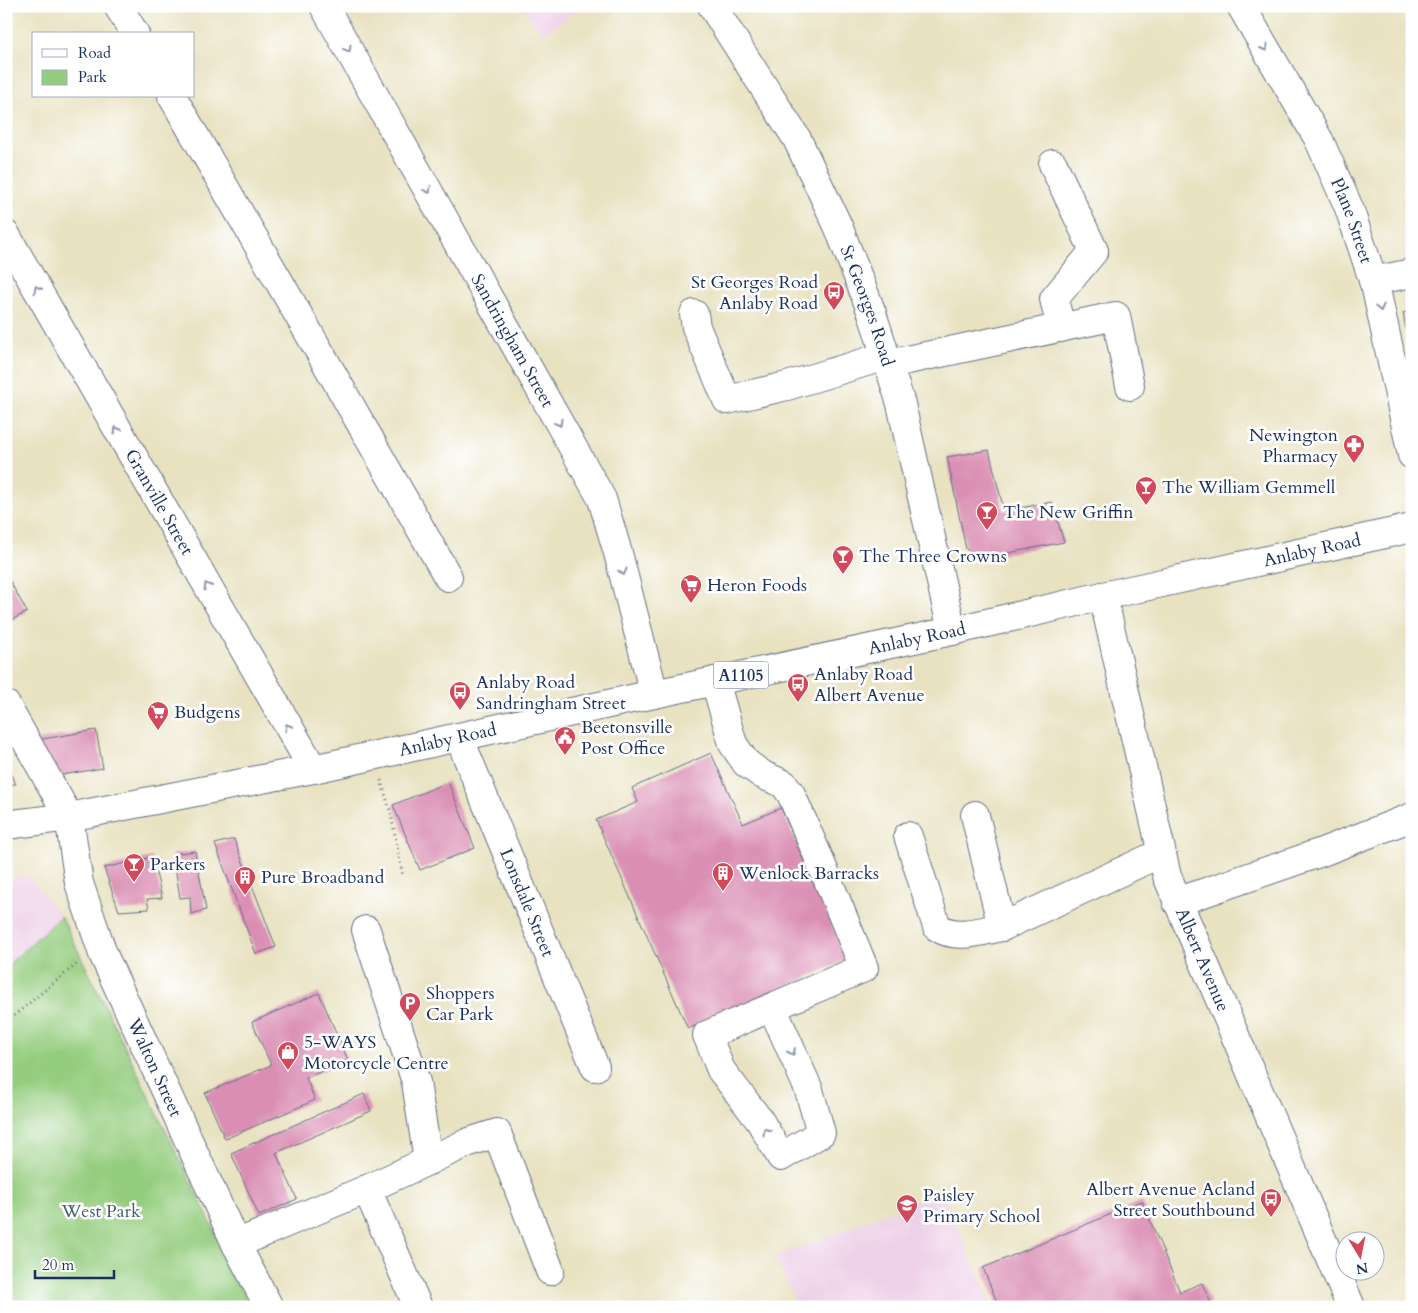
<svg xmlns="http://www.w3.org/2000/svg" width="1418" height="1313" font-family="Cardo,serif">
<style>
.built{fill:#eed0e8}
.green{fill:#95cd7f;stroke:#587e6e}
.building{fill:#da8eb4}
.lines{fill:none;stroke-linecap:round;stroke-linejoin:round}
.minor-casing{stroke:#636e81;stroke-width:30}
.major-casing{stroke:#636e81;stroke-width:30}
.path{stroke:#636e81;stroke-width:3;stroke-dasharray:1 4;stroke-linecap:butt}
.minor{stroke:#fff;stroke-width:28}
.major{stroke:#fff;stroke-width:28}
.oneway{stroke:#8d97ae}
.labels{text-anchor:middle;stroke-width:5;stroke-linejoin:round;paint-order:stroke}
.shield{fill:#fff;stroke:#5f6d8e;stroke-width:1}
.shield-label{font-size:16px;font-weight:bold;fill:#1b2f5e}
.street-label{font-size:18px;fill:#1b2f5e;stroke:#fff}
.poi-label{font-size:18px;fill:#1b2f5e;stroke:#fff;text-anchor:start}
.park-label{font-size:18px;fill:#405e68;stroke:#fff}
</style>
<rect width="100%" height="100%" fill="#fff"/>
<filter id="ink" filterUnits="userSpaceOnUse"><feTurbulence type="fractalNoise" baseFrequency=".02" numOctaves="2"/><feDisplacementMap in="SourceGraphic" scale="10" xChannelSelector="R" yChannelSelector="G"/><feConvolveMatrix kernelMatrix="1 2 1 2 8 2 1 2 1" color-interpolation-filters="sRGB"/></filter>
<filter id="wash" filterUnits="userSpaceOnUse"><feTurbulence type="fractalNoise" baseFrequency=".0096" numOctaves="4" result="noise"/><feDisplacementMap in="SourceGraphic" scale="20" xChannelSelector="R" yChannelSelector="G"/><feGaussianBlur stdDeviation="1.12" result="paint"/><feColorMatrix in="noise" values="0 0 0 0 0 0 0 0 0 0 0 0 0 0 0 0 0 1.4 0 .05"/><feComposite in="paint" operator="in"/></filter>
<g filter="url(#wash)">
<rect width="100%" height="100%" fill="#e8e2c1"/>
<!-- built -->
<path class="built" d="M522,6H583L543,35Z
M28,876L61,916L6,967V878Z
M941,1191L992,1307H797L775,1257Z"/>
<!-- green -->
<path class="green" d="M61,916L221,1244L249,1307H6V967Z"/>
<g id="blocks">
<!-- building -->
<path class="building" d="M1412,311V356H1411L1403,313Z
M989,450L1004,511L1052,502L1064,542L983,558L966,549L947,457Z
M6,574L27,612L6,623Z
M96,730L103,768L50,777L31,741Z
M711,753L743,824L781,808L847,960L688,1029L596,820L638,802L632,788Z
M6,766L16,784L6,785Z
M448,782L475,848L420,870L393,805Z
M234,839L276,947L256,954L215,844Z
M195,851L206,910L191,914L190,897L180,898L173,854Z
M152,857L162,898L147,899L149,909L119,911L104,868Z
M319,993L348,1060L306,1078L315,1100L225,1139L205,1093L271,1065L252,1022Z
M364,1094L371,1111L276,1153L297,1199L259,1216L231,1153Z
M1142,1201L1180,1292L1202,1283L1211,1303L1202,1307H1182L1181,1305L1177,1307H999L983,1268Z"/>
</g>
</g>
<g filter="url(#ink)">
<use href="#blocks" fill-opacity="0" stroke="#636e81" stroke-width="1"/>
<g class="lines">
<!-- minor casing -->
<g class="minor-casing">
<g id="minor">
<path d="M118,6L135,34"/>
<path id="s1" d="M324,6L602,499L618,553L654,694"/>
<path id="s2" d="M712,6L797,139L838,226L872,313L901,404L952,631"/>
<path id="s3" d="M1241,6L1319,140L1349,208L1376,289L1412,455"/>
<path d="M172,96C265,256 357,416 448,577"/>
<path d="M1053,164L1094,251L1054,299L1061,328"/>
<path id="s4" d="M6,235L313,769"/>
<path d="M1373,281L1412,273"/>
<path d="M694,314L696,327L727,400L787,386L886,356"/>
<path d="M888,364L1116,316L1130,386"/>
<path id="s5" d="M1103,596L1167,876L1351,1307"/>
<path d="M715,681L733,744L746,763L763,775L784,784L791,794L818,856L864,968L707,1035L721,1070L760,1121L781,1157L821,1133L809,1090L772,1007"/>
<path id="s6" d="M6,705L69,817L79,883L103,954L236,1244L269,1307"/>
<path id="s7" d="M459,737L595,1067"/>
<path d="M975,815L1002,927L1161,853"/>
<path d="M908,836L937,927C956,940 981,931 1002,927"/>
<path d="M1177,902L1322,852L1412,817"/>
<path d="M366,930L416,1082L428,1161"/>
<path d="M367,1189L418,1307"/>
<path d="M236,1244L367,1189L469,1142L497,1133L550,1271"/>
</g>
</g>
<!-- major casing -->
<g class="major-casing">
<g id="major">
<path id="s8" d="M6,825L69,817L313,769L654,694L952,631L1103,596L1412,528"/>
</g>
</g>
<!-- path -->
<path class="path" d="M381,780L391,814L403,877
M6,1022L77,964"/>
<!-- minor -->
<use href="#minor" class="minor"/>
<!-- major -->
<use href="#major" class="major"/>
</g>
<!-- one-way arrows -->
<defs><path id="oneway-chevron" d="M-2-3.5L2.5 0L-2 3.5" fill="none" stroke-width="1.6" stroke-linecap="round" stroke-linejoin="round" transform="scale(1.25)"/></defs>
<g class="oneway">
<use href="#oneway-chevron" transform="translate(1265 48) rotate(60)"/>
<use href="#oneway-chevron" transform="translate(348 49) rotate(61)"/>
<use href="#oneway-chevron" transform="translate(428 190) rotate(61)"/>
<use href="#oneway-chevron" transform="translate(37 289) rotate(-120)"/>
<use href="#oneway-chevron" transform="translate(1380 308) rotate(77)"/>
<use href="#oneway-chevron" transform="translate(559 423) rotate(61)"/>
<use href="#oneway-chevron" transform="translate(117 430) rotate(-120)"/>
<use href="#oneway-chevron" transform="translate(623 572) rotate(76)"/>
<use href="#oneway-chevron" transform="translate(207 586) rotate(-120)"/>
<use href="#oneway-chevron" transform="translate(288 727) rotate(-120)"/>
<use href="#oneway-chevron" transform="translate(792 1052) rotate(66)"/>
<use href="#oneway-chevron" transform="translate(766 1131) rotate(-121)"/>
</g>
</g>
<!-- icons -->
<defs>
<g id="bus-pin" transform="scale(1.125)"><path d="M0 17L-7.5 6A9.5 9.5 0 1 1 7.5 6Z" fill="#d1495b" stroke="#fff"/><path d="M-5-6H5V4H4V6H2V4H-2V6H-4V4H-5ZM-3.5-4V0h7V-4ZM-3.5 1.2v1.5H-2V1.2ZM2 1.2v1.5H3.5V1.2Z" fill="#fff"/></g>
<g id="pharmacy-pin" transform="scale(1.125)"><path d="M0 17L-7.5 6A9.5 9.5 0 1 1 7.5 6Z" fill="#d1495b" stroke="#fff"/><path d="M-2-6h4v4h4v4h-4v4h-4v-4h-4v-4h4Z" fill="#fff"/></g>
<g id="bar-pin" transform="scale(1.125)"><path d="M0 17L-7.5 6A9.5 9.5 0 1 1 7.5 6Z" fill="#d1495b" stroke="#fff"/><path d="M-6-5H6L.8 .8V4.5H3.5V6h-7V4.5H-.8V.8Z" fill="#fff"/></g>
<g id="supermarket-pin" transform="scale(1.125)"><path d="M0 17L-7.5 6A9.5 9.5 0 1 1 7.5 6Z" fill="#d1495b" stroke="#fff"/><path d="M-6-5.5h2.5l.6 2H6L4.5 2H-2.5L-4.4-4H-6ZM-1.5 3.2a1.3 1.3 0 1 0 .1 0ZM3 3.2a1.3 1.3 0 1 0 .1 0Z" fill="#fff"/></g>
<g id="civic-pin" transform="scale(1.125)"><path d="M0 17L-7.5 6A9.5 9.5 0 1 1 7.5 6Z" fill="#d1495b" stroke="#fff"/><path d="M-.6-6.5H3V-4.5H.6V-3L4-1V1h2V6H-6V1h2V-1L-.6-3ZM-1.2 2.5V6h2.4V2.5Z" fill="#fff"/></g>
<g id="building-pin" transform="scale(1.125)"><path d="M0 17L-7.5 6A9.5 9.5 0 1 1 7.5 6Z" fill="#d1495b" stroke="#fff"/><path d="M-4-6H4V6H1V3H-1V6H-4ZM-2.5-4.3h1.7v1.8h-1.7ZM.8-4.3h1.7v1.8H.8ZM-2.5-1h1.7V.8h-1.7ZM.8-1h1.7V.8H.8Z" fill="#fff"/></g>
<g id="parking-pin" transform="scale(1.125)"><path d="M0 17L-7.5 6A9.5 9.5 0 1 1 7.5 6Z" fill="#d1495b" stroke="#fff"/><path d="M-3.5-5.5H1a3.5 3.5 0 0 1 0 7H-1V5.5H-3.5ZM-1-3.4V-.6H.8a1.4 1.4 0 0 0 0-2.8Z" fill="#fff"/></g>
<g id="shop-pin" transform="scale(1.125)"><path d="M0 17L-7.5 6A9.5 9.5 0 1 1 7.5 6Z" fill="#d1495b" stroke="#fff"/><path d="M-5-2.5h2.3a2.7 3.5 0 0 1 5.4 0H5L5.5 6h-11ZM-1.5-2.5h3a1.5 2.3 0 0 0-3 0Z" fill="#fff"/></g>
<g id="school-pin" transform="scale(1.125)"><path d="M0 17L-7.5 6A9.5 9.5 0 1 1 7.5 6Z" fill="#d1495b" stroke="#fff"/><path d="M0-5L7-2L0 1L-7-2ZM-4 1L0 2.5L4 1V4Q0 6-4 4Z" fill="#fff"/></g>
</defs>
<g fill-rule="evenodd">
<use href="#bus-pin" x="834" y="292"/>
<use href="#pharmacy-pin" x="1354" y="445"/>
<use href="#bar-pin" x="1146" y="487"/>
<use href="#bar-pin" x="987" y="512"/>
<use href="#bar-pin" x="843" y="556"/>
<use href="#supermarket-pin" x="691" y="585"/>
<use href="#bus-pin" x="798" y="684"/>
<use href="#bus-pin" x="460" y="692"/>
<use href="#supermarket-pin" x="158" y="712"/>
<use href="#civic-pin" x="565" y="737"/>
<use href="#bar-pin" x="134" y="864"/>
<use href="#building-pin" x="723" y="873"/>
<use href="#building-pin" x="245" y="877"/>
<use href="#parking-pin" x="410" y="1003"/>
<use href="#shop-pin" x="288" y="1052"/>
<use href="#bus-pin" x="1271" y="1199"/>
<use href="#school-pin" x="907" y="1205"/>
</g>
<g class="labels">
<!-- shield labels -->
<rect class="shield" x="713.5" y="661.5" width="55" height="27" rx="4"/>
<g class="shield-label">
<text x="741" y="681">A1105</text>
</g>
<!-- street labels -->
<g class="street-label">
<text dy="6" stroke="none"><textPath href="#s3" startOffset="242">Plane Street</textPath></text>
<text dy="6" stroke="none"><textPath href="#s2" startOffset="339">St Georges Road</textPath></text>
<text dy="6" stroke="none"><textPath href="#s1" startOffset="384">Sandringham Street</textPath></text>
<text dy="6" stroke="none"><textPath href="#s4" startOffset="308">Granville Street</textPath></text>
<text dy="6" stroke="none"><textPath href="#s8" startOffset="1335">Anlaby Road</textPath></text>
<text dy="6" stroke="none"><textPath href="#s8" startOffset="930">Anlaby Road</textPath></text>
<text dy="6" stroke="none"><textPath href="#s8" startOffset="450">Anlaby Road</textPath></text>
<text dy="6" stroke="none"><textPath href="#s7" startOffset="179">Lonsdale Street</textPath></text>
<text dy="6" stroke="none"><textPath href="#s5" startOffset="378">Albert Avenue</textPath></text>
<text dy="6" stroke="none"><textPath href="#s6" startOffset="395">Walton Street</textPath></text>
</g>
<!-- poi labels -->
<g class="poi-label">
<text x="818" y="288" text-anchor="end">St Georges Road<tspan x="818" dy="21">Anlaby Road</tspan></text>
<text x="1338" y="441" text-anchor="end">Newington<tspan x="1338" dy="21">Pharmacy</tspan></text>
<text x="1162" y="493">The William Gemmell</text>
<text x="1003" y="518">The New Griffin</text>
<text x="859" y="562">The Three Crowns</text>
<text x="707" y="591">Heron Foods</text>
<text x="814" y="680">Anlaby Road<tspan x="814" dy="21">Albert Avenue</tspan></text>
<text x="476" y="688">Anlaby Road<tspan x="476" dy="21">Sandringham Street</tspan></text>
<text x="174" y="718">Budgens</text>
<text x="581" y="733">Beetonsville<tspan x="581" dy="21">Post Office</tspan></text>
<text x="150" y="870">Parkers</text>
<text x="739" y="879">Wenlock Barracks</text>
<text x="261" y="883">Pure Broadband</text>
<text x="426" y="999">Shoppers<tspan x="426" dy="21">Car Park</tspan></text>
<text x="304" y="1048">5-WAYS<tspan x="304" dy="21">Motorcycle Centre</tspan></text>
<text x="1255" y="1195" text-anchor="end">Albert Avenue Acland<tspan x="1255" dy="21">Street Southbound</tspan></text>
<text x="923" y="1201">Paisley<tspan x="923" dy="21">Primary School</tspan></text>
</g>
<!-- park labels -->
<g class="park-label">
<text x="101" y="1217">West Park</text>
</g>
</g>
<!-- margin -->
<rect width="1418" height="1313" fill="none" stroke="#fff" stroke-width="25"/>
<!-- legend -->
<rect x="32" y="32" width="162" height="65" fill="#ffffff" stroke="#a4acbf"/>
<rect x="42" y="49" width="25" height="8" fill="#ffffff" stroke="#a4acbf"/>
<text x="78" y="58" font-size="15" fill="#1b2f5e">Road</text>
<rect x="42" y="70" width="25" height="15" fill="#95cd7f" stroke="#a4acbf"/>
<text x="78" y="82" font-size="15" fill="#1b2f5e">Park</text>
<!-- north arrow -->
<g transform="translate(1360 1256) rotate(170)"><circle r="24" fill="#ffffff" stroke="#a4acbf"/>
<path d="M0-4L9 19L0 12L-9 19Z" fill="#d1495b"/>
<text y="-8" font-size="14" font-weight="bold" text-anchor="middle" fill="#1b2f5e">N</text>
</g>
<!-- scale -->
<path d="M35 1270v8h79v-8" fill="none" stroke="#1b2f5e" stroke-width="2.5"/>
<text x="42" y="1270" font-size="15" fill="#1b2f5e" stroke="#ffffff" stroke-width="4" paint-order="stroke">20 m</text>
</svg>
